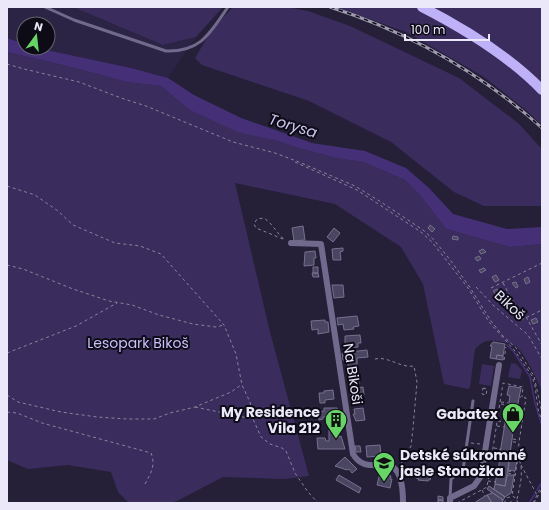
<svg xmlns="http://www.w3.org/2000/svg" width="549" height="510" font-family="Poppins,sans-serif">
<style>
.built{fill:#2c2444}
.green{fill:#3a2d5d}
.water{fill:#453078}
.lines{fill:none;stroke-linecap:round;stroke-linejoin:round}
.stream{stroke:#453078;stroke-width:1.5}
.building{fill:#4a4561;stroke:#777190}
.path{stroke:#888499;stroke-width:1;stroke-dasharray:3 3;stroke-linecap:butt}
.lane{stroke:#716a8c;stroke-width:3}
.street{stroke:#716a8c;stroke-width:6}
.primary{stroke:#bfb1f7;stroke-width:10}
.rail-casing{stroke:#a09cb0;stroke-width:3}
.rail{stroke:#0d0b16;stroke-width:1.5;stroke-dasharray:4.5;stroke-linecap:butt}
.labels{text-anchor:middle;stroke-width:4;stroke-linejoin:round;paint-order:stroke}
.street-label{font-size:14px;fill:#eae8f9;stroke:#0d0b16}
.park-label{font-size:14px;fill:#cabefd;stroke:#0d0b16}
.poi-label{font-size:14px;font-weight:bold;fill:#eae8f9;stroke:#0d0b16;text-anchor:end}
.water-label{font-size:15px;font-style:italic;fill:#cdc5f0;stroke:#0d0b16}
</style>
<rect width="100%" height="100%" fill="#251f38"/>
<!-- built -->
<path class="built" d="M7,7H73L163,45L196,37L168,78L131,68L37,48H48V24H24V44L7,38Z"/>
<!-- green -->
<path class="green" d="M73,7H223L196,37L163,45Z
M233,7H286L308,11L350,26L459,78L518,123L542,149V206H484L454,192L391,142L309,101L202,65L195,58L211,31Z
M335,7H542V125L527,111L484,77L406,32Z
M7,52L71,67L127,82L161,86L188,109L295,147L336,158L363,162L405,180L420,195L446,229L510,247L542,244V391C537,380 525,352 515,346C510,343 503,342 497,341C488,339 481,342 475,349L470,387L468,389L444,384L423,284L401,247L335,204L235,183L270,332L309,476L284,479L223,477L177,501L169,503H129L118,492L111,472L68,465L28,469L7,460Z
M511,363L516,364L522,370L520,379L508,377Z
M482,364L494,366L491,386L479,384Z"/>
<!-- water -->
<path class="water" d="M7,38L24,44V48H37L131,68L168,78L194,95L241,118L267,127L312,143L365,151L406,168L429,188L453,214L507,229L542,227V244L510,247L446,229L420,195L405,180L363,162L336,158L295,147L275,140L238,132L188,109L161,86L127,82L71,67L7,52Z"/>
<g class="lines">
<!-- stream -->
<path class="stream" d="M507,345L514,352L530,377L535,403L542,426
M537,490L542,482
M529,503L535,494"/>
</g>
<!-- building -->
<path class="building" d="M430,225L435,229L432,232L428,228Z
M303,226L305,240L294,241L292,228Z
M334,228L340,233L333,242L327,237Z
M453,236L458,237V240L452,239Z
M343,248V251L340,252L341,260H333L332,249Z
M483,249L486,252L481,254L479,251Z
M315,251L316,258H314V265L304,266L305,252Z
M479,256L481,259L477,261L475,258Z
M313,267H318V273H313Z
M484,268L486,270L481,273L479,270Z
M312,273H318L319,277H313Z
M496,275L499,280L495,282L492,277Z
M528,277L530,282L526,284L524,279Z
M516,282L518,287L516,288L512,283Z
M332,285H343L344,297L334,298Z
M497,289L500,294L497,296L493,291Z
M357,316L359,326L353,327L354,329L344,330L343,324L338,325L337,318Z
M536,318L538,322L533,324L531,320Z
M325,320V322H328L329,332L318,334V329L312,330L311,321Z
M360,335L361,343H358V347L348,348V344L345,345V336Z
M493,342L505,344L503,356L497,355L496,359L490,358L492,346H490Z
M367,350L368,357L357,358V365L348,366V360H343L342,353Z
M497,355L503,356V360L496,359Z
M358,370L359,384L351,385L349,371Z
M509,386L521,388L518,403L516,422L506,421L510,396L507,395Z
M363,387L364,395L351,397L350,389Z
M333,390L334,399L325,400V403H320L319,393H324V391Z
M324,408H337L339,422L331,423L330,416L323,417V419L319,420L318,412L324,411Z
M363,408L365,420L356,421L353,414H355L354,409Z
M505,423L514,425L510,454L500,453Z
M338,429L339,437L341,436L345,449H318L317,438H325L326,441H329V430Z
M380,445L381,456L367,457L366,446Z
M355,446H360L361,452H356Z
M500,456L509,458V464L505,486L495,484L497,473H498Z
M345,457L357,469L352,473L349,469L347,470L335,466Z
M509,459L517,460L515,471L508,470Z
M418,471L431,477L430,480H428V481L418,480L419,479L416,478Z
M380,473L391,476L390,479H392L390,488L377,485Z
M339,475L361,488L359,493L336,480Z
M507,475H514L511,493L505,497L492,488L494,490L495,484L505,486Z
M489,486L492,488L505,497L503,500L487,489Z
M490,491L503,500L502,503H492L487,495L492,493Z
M487,495L492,503H475L477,501Z
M438,496L443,497V500H438Z
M438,500H443V503H438Z"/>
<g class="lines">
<!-- path -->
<path class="path" d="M7,64L24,69L79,82L121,98L146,106L233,142L275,153L299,162L355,186L381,202L423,230L434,240L451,261L469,286L491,321L503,336L517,349L534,376L542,413
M295,162L357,190L421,232L432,242L468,288L489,322L515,351L532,376L535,386L538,409L542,421
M7,186L35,195L58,211L73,225L115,243L140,246L161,254L224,325L236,354L242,385L250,402L253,419L261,437L270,444L282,448L286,451L295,473L308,492L318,503
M283,239L256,228L254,224L257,219L264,218C273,224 277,234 285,240
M7,265L23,269L73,289L109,301L132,305L159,315L193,324L216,327L224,325
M503,283L523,319
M476,287L493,305L528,335L542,359
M491,288L542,263
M526,317L542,345
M521,320L542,310
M7,353L76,326L117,303
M375,359C389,356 399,368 414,366L417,382L413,428L411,446L400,466
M504,360L506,347
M483,388L487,389L486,395L482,394Z
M7,395L18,402L61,412L97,417L127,419H154L170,413L195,407L231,392L241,385
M501,402L508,403
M501,404L508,405
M195,407L253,419
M7,412L17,413L42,423L151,453C156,465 151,473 145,484
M475,414L484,415
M517,417L522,418
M498,421L522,425
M497,426L504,427
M513,439L518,440
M513,442H518
M471,443L480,444
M494,448L501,449
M500,449L499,454L517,457
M492,459L499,460
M521,465L537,495
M508,471L515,472
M467,472L475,475
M508,473L515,475
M488,481L496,482
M482,490L485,496
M517,499C520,486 524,472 519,459
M457,503L487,487L503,383L523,387L522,397
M504,503L507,498L512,496
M509,503L512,501L515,503
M518,503L516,498L512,496L518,457L519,442L526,398L520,397
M533,503L542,485
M534,503L542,489"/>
<!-- lane -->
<path class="lane" d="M45,7L74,20L166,51C201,52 210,33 228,7
M450,498L451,479L463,470L473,401"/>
<!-- street -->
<path class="street" d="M291,243L321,244L353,454C370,483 403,438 403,503
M450,503V498L474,486L481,476L499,365"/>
<!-- primary -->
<path class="primary" d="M422,7C465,29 508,55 542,90"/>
<!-- rail casing -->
<g class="rail-casing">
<path id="rail" d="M330,7C408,32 481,73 542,128"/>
</g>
<!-- rail -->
<use href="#rail" class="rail"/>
</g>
<!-- icons -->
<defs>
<g id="shop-pin" transform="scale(1.15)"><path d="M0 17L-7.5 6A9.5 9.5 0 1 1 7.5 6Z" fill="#67d466" stroke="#0d0b16"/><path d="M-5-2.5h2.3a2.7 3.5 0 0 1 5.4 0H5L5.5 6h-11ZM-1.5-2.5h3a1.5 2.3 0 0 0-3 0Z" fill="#111"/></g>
<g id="building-pin" transform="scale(1.15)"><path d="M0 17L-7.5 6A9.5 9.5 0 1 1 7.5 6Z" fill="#67d466" stroke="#0d0b16"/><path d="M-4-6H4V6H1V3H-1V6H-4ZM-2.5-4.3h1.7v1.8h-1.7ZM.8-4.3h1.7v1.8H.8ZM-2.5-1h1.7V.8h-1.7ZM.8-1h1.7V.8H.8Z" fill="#111"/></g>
<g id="school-pin" transform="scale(1.15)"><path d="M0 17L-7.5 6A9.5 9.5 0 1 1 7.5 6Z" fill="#67d466" stroke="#0d0b16"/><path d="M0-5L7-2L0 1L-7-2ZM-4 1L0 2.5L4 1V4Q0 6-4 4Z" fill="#111"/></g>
</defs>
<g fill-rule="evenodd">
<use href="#shop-pin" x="513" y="414"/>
<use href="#building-pin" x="336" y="420"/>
<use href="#school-pin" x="384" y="463"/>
</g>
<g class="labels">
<!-- street labels -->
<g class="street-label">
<text transform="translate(510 305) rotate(43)" y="5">Bikoš</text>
<text transform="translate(353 374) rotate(81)" y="5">Na Bikoši</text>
</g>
<!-- park labels -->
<g class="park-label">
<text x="138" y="348">Lesopark Bikoš</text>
</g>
<!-- poi labels -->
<g class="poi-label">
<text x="320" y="417">My Residence<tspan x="320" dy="16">Vila 212</tspan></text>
<text x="498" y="419">Gabatex</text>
<text x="400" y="460" text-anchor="start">Detské súkromné<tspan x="400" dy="16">jasle Stonožka</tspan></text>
</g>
<!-- water labels -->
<g class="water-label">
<text transform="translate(293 126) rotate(17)" y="5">Torysa</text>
</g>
</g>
<!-- border -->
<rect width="549" height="510" fill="none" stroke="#eae8f9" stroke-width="16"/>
<!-- north arrow -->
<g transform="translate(36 36) rotate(15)"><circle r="19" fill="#0d0b16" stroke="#656371"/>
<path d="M0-3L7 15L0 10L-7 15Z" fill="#67d466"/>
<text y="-6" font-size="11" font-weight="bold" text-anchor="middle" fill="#eae8f9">N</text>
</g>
<!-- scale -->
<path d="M405 34v6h84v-6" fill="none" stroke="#eae8f9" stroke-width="2"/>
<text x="411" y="34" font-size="12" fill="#eae8f9" stroke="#0d0b16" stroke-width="3" paint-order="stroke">100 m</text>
</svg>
